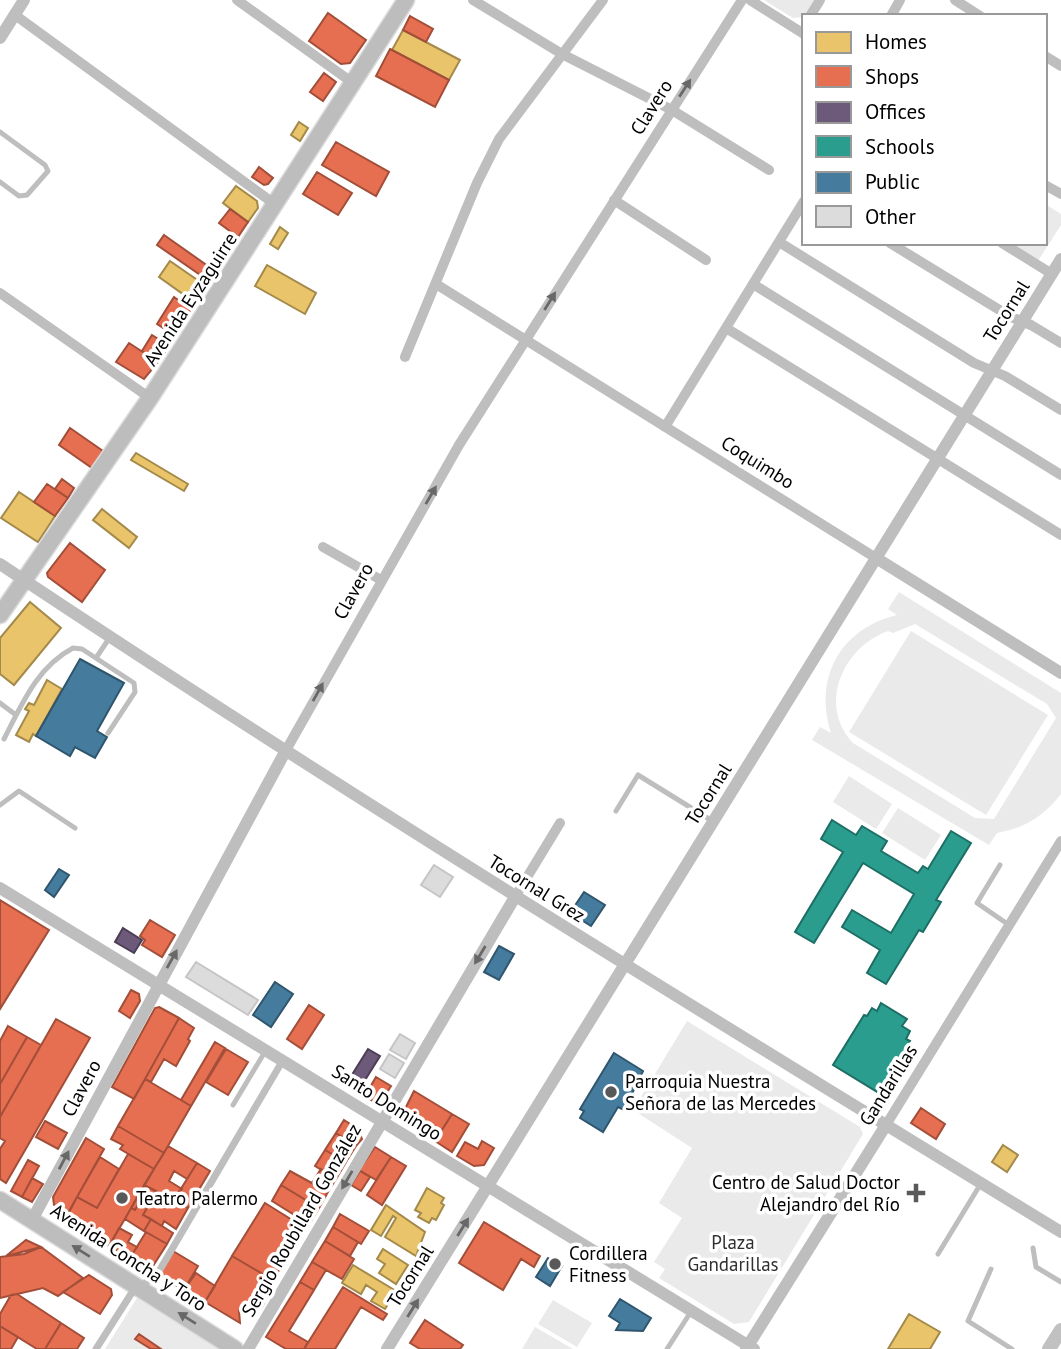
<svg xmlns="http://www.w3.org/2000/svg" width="1061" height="1349" font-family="'PT Sans',sans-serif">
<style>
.green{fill:#eaeaea;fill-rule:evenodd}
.homes{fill:#e9c46a;stroke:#a3894a;stroke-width:2}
.shops{fill:#e76f51;stroke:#a24e39;stroke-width:2}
.offices{fill:#6d597a;stroke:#4c3e55;stroke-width:2}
.schools{fill:#2a9d8f;stroke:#1d6e64;stroke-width:2}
.public{fill:#457b9d;stroke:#30566e;stroke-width:2}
.building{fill:#dcdcdc;stroke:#c5c5c5;stroke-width:2}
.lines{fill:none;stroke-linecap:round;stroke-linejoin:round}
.primary-casing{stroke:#dbdbdb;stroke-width:19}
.service{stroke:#bebebe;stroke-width:5}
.pedestrian{stroke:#bebebe;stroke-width:7}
.minor{stroke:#bebebe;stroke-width:10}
.tertiary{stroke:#bebebe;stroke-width:12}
.secondary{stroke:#c1c1c1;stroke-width:14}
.primary{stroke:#bdbdbd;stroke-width:16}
.oneway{fill:#686868}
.poi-dot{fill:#595959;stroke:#fff;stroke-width:2.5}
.labels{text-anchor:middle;stroke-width:7;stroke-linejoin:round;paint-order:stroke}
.street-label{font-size:19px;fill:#000;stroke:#fff}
.poi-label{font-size:19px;fill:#000;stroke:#fff;text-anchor:start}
.park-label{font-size:19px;fill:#2f2f2f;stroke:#fff}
</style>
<rect width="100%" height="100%" fill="#fff"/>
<!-- green -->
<path class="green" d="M764,0H814L803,17L793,18Z
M1045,204L1061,214V225L1038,261L1015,246L1017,243H1045Z
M899,592L1061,693V794C1044,816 1025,828 997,833L989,845L812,740L820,727L831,733C813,678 841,628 897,615L888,609ZM915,624L1047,704L1056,718L994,819L975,818L853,743C817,705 843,647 888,631L893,633Z
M911,631L1048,715L986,815L849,732Z
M849,776L892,804L876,829L833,802Z
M898,808L941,835L925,860L882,833Z
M687,1021L860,1127L863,1134L749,1322L734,1324L659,1278L665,1269L654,1262L682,1218L659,1203L692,1148L633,1110Z
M137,1298L218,1349H105Z
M553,1300L592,1323L577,1347L538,1324Z
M535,1327L573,1349H522Z"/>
<!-- homes -->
<path class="homes" d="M403,30L460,60L449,80L392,50Z
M299,122L308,128L300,141L291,135Z
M236,186L257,201L258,208L248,222L223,203Z
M280,227L288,233L278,249L270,244Z
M170,261L206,286L194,302L159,277Z
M267,265L316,293L305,314L255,286Z
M136,453L188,484L184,491L131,460Z
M19,492L55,516L38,542L1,518Z
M102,509L137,537L129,548L93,520Z
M30,602L61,628L14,685L0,674V638Z
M47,680L62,689L36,736L33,734L29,742L16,735L29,711L25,709L29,703L34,705Z
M1003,1145L1018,1155L1007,1172L992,1162Z
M427,1188L444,1198L441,1203L444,1205L436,1220L432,1218L429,1223L418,1217L421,1213L415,1210Z
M386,1205L425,1232L416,1256L385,1237L396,1218L393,1216L381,1236L371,1230Z
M383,1249L408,1265L396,1284L379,1273L385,1264L377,1259Z
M353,1265L396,1291L385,1309L371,1301L377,1292L366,1285L361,1294L342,1283Z
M909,1314L940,1332L930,1349H888Z"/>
<!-- shops -->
<path class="shops" d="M328,13L366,40L350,63L341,64L309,41Z
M410,16L433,29L426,42L403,30Z
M390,49L449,80L435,107L376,76Z
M324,73L336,82L323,101L310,92Z
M336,142L389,172L376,196L322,165Z
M259,167L273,178L268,184L264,185L252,177Z
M317,172L352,193L338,215L303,194Z
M230,209L248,222L238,237L219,223Z
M164,235L215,271L209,281L157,245Z
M174,297L191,309L174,335L157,324Z
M152,335L169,346L158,362L142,351Z
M129,343L158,362L144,379L116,362Z
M70,428L103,451L92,468L59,445Z
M62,479L74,488L68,498L55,489Z
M47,484L68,498L55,516L34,502Z
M70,543L105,570L82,602L48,577L47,573Z
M0,900L49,930L0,1009Z
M150,920L175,935L162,957L142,945L145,940L140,936Z
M131,990L139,994L140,1001L130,1018L119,1011Z
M309,1005L324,1015L302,1049L287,1039Z
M159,1007L179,1018L134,1099L112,1087L155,1008Z
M179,1018L194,1028L188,1039L190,1041L176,1066L164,1059L151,1082L145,1079Z
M56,1019L90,1038L6,1183L0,1179V1149L5,1141L0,1138V1117Z
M8,1026L27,1037L0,1084V1041Z
M27,1037L41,1045L0,1117V1084Z
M215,1042L225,1048L191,1106L181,1100Z
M226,1049L248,1062L228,1095L206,1082Z
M376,1077L391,1086L379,1105L365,1096Z
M145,1079L191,1106L164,1153L118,1126Z
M414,1091L452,1114L435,1141L400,1119Z
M921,1108L945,1124L936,1139L911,1123Z
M452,1114L469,1124L452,1152L435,1141Z
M344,1120L358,1129L362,1139L356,1146L336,1133Z
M45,1121L67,1133L58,1149L36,1137Z
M118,1126L164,1153L154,1169L120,1149L123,1145L111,1139Z
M336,1133L356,1146L346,1162L325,1150Z
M86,1138L104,1149L68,1213L54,1205L53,1197Z
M482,1141L494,1148L484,1165L474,1166L457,1156L465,1142L478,1149Z
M168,1146L197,1163L187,1179L174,1171L169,1181L182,1189L174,1200L144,1185Z
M375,1147L391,1157L376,1180L359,1170Z
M325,1150L346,1162L336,1179L315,1166Z
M128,1154L154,1169L109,1246L66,1218L77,1197L97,1208Z
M100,1157L119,1169L97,1208L77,1197Z
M391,1157L406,1166L382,1205L367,1195Z
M28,1160L39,1166L22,1197L11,1191Z
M197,1163L210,1171L188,1208L174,1200Z
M321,1169L336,1179L328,1192L312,1183Z
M290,1171L328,1192L319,1208L281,1185Z
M360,1171L370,1177L361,1191L351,1185Z
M32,1178L43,1184L32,1202L22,1197Z
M144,1185L188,1208L176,1229L164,1221L162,1226L143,1215L147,1208L139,1203L135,1210L131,1208Z
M281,1185L319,1208L309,1224L272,1201Z
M139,1203L147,1208L143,1215L151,1219L144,1231L125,1219L131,1208L135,1210Z
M265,1203L305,1228L273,1280L232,1256Z
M340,1214L369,1231L361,1244L333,1227Z
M151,1219L173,1233L167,1244L144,1231Z
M484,1222L540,1256L534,1267L521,1259L503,1290L459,1263Z
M333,1227L358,1242L350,1256L325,1241Z
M119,1228L132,1235L128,1242L137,1247L130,1258L109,1246Z
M146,1232L167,1244L153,1266L148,1269L130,1258Z
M26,1240L41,1247L6,1256Z
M325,1241L354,1259L342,1279L312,1262Z
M41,1247L83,1278L58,1296L43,1288L0,1298V1257L24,1254Z
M173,1251L198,1266L184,1290L159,1275Z
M232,1256L266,1276L267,1281L268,1294L262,1307L250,1313L239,1311L240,1323L205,1302Z
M312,1262L326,1270L314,1290L300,1282Z
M196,1273L215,1286L205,1302L184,1290Z
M89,1275L111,1289L112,1295L100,1314L63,1292Z
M300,1282L314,1290L289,1331L308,1342L304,1349H286L266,1337Z
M343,1287L387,1314L383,1320L361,1307L335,1349H304Z
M17,1294L61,1323L45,1349H37L0,1326V1314L11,1295Z
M425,1320L463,1345L460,1349H420L410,1343Z
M61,1323L84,1338L77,1349H45Z
M0,1326L18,1337L11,1349H0Z
M139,1334L161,1349H151L135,1339Z"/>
<!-- offices -->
<path class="offices" d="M123,928L142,940L134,953L115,942Z
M368,1049L380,1056L362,1085L350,1078Z"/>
<!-- schools -->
<path class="schools" d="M832,820L856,835L862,826L887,841L881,851L918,873L923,866L928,869L951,831L971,843L936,900L941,902L923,932L919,930L886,984L867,973L880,950L842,927L852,910L891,933L914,894L863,863L814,943L795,932L843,852L821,839Z
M881,1003L907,1019L902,1026L910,1031L906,1039L910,1041L879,1093L833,1065L864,1015L867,1016L872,1008L877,1011Z"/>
<!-- public -->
<path class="public" d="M80,659L124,683L97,731L107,737L95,758L75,747L70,756L36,736Z
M59,869L69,875L54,897L45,890Z
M584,892L605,905L591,926L570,913Z
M499,946L514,954L499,980L484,972Z
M275,982L293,994L271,1027L253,1015Z
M614,1053L643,1071L624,1110L618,1107L603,1132L580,1118L584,1111L580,1109Z
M548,1258L562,1266L550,1286L536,1277Z
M620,1299L651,1318L643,1331L616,1330L620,1323L609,1316Z"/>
<!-- building -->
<path class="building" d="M434,865L453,877L440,897L421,885Z
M196,962L258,1000L248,1015L186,977Z
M400,1034L415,1043L406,1059L390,1050Z
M389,1054L404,1063L395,1078L380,1069Z"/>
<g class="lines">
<!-- primary casing -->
<g class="primary-casing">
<path id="primary" d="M0,615L150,398L406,0
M0,1200L235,1349"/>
</g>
<!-- service -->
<path class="service" d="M0,132L45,165L48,171L27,195L19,196L0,182
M96,658L110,637
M0,703L16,715
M4,739C22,704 37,667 73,648L82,649L134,683L135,692L108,733
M0,805L19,791L75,828
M616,811L638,775L714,822
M1000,865L977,903L1009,925
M233,1105L266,1050
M1033,1248L1036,1267L1061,1282
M938,1254L980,1185
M991,1269L968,1321L1012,1349
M667,1349L692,1310"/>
<!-- pedestrian -->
<path class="pedestrian" d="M96,1349L131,1294L158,1273L283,1060"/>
<!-- minor -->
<path class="minor" d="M237,0L353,83
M473,0L562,54L672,110L769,170
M750,0L804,34
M955,0L980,16
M15,15L276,205
M810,16L820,0
M891,16L900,0
M1045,56L1061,66
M1045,185L1061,194
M614,200L706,260
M779,242L974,363L1005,376L1061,410
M890,243L1011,317L1031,325L1061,343
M1002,243L1052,274
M436,284L876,558
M753,284L1061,475
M0,293L150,398
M726,328L1061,535
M405,357L477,183L499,139L603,0
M665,427L804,201
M323,547L381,580
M285,752L459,445L742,0
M515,897L560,823
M886,1125L1061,841"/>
<!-- tertiary -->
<path class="tertiary" d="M0,38L24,0
M876,558L1061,673
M0,564C348,796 704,1014 1061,1232
M0,888L754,1349
M32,1220L285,752
M248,1349L515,897
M387,1349L1061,259
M746,1349L886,1125"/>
<!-- secondary -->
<path class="secondary" d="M1049,1349L1061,1330"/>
<!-- primary -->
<use href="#primary" class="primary"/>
</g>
<!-- one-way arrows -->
<defs><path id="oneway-solid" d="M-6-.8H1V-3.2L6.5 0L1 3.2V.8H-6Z" transform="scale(1.75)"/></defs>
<g class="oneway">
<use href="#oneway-solid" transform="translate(685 88) rotate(-57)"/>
<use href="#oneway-solid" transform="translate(550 301) rotate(-58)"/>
<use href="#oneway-solid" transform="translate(431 495) rotate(-60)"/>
<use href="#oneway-solid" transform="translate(318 692) rotate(-61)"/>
<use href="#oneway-solid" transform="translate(480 955) rotate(121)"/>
<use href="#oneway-solid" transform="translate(172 959) rotate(-61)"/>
<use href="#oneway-solid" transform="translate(64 1160) rotate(-62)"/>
<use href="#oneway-solid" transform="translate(347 1180) rotate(120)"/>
<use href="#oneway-solid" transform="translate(463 1227) rotate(-58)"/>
<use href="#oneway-solid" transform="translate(81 1251) rotate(-148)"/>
<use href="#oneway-solid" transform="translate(413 1308) rotate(-58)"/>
<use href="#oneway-solid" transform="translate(187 1318) rotate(-148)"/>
</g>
<!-- markers -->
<g class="poi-dot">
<circle cx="611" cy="1092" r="7"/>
<path d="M912.5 1182.5h7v7h7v7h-7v7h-7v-7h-7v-7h7z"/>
<circle cx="122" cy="1198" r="7"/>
<circle cx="555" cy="1264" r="7"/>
</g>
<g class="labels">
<!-- street labels -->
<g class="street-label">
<text transform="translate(651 107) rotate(-58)" y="7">Clavero</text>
<text transform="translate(190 299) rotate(-57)" y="7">Avenida Eyzaguirre</text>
<text transform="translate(1006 311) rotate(-58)" y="7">Tocornal</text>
<text transform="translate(758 462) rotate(32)" y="7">Coquimbo</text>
<text transform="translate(353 591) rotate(-61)" y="7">Clavero</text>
<text transform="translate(708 794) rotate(-58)" y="7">Tocornal</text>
<text transform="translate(537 888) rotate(32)" y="7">Tocornal Grez</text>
<text transform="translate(888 1085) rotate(-58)" y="7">Gandarillas</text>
<text transform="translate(81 1088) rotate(-62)" y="7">Clavero</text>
<text transform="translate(387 1102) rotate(32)" y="7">Santo Domingo</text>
<text transform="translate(301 1220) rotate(-60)" y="7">Sergio Roubillard González</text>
<text transform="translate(129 1257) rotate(33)" y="7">Avenida Concha y Toro</text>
<text transform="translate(410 1276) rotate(-58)" y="7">Tocornal</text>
</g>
<!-- poi labels -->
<g class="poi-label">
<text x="625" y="1088">Parroquia Nuestra<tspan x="625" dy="22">Señora de las Mercedes</tspan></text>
<text x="900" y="1189" text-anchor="end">Centro de Salud Doctor<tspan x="900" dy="22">Alejandro del Río</tspan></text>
<text x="136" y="1205">Teatro Palermo</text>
<text x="569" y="1260">Cordillera<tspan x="569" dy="22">Fitness</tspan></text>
</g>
<!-- park labels -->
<g class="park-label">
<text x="733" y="1249">Plaza<tspan x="733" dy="22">Gandarillas</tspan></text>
</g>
</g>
<!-- legend -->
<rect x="802" y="14" width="245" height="231" fill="#ffffff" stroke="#999999" stroke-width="2"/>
<rect x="816" y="32" width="35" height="21" fill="#e9c46a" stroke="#999999" stroke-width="2"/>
<text x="865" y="49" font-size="21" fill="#000000">Homes</text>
<rect x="816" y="66" width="35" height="21" fill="#e76f51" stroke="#999999" stroke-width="2"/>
<text x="865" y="84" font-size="21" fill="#000000">Shops</text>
<rect x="816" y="102" width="35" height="21" fill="#6d597a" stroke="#999999" stroke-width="2"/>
<text x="865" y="119" font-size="21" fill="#000000">Offices</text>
<rect x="816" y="136" width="35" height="21" fill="#2a9d8f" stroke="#999999" stroke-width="2"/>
<text x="865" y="154" font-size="21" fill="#000000">Schools</text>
<rect x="816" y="172" width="35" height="21" fill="#457b9d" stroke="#999999" stroke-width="2"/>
<text x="865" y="189" font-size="21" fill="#000000">Public</text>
<rect x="816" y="206" width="35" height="21" fill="#dcdcdc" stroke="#999999" stroke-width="2"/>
<text x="865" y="224" font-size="21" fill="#000000">Other</text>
</svg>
